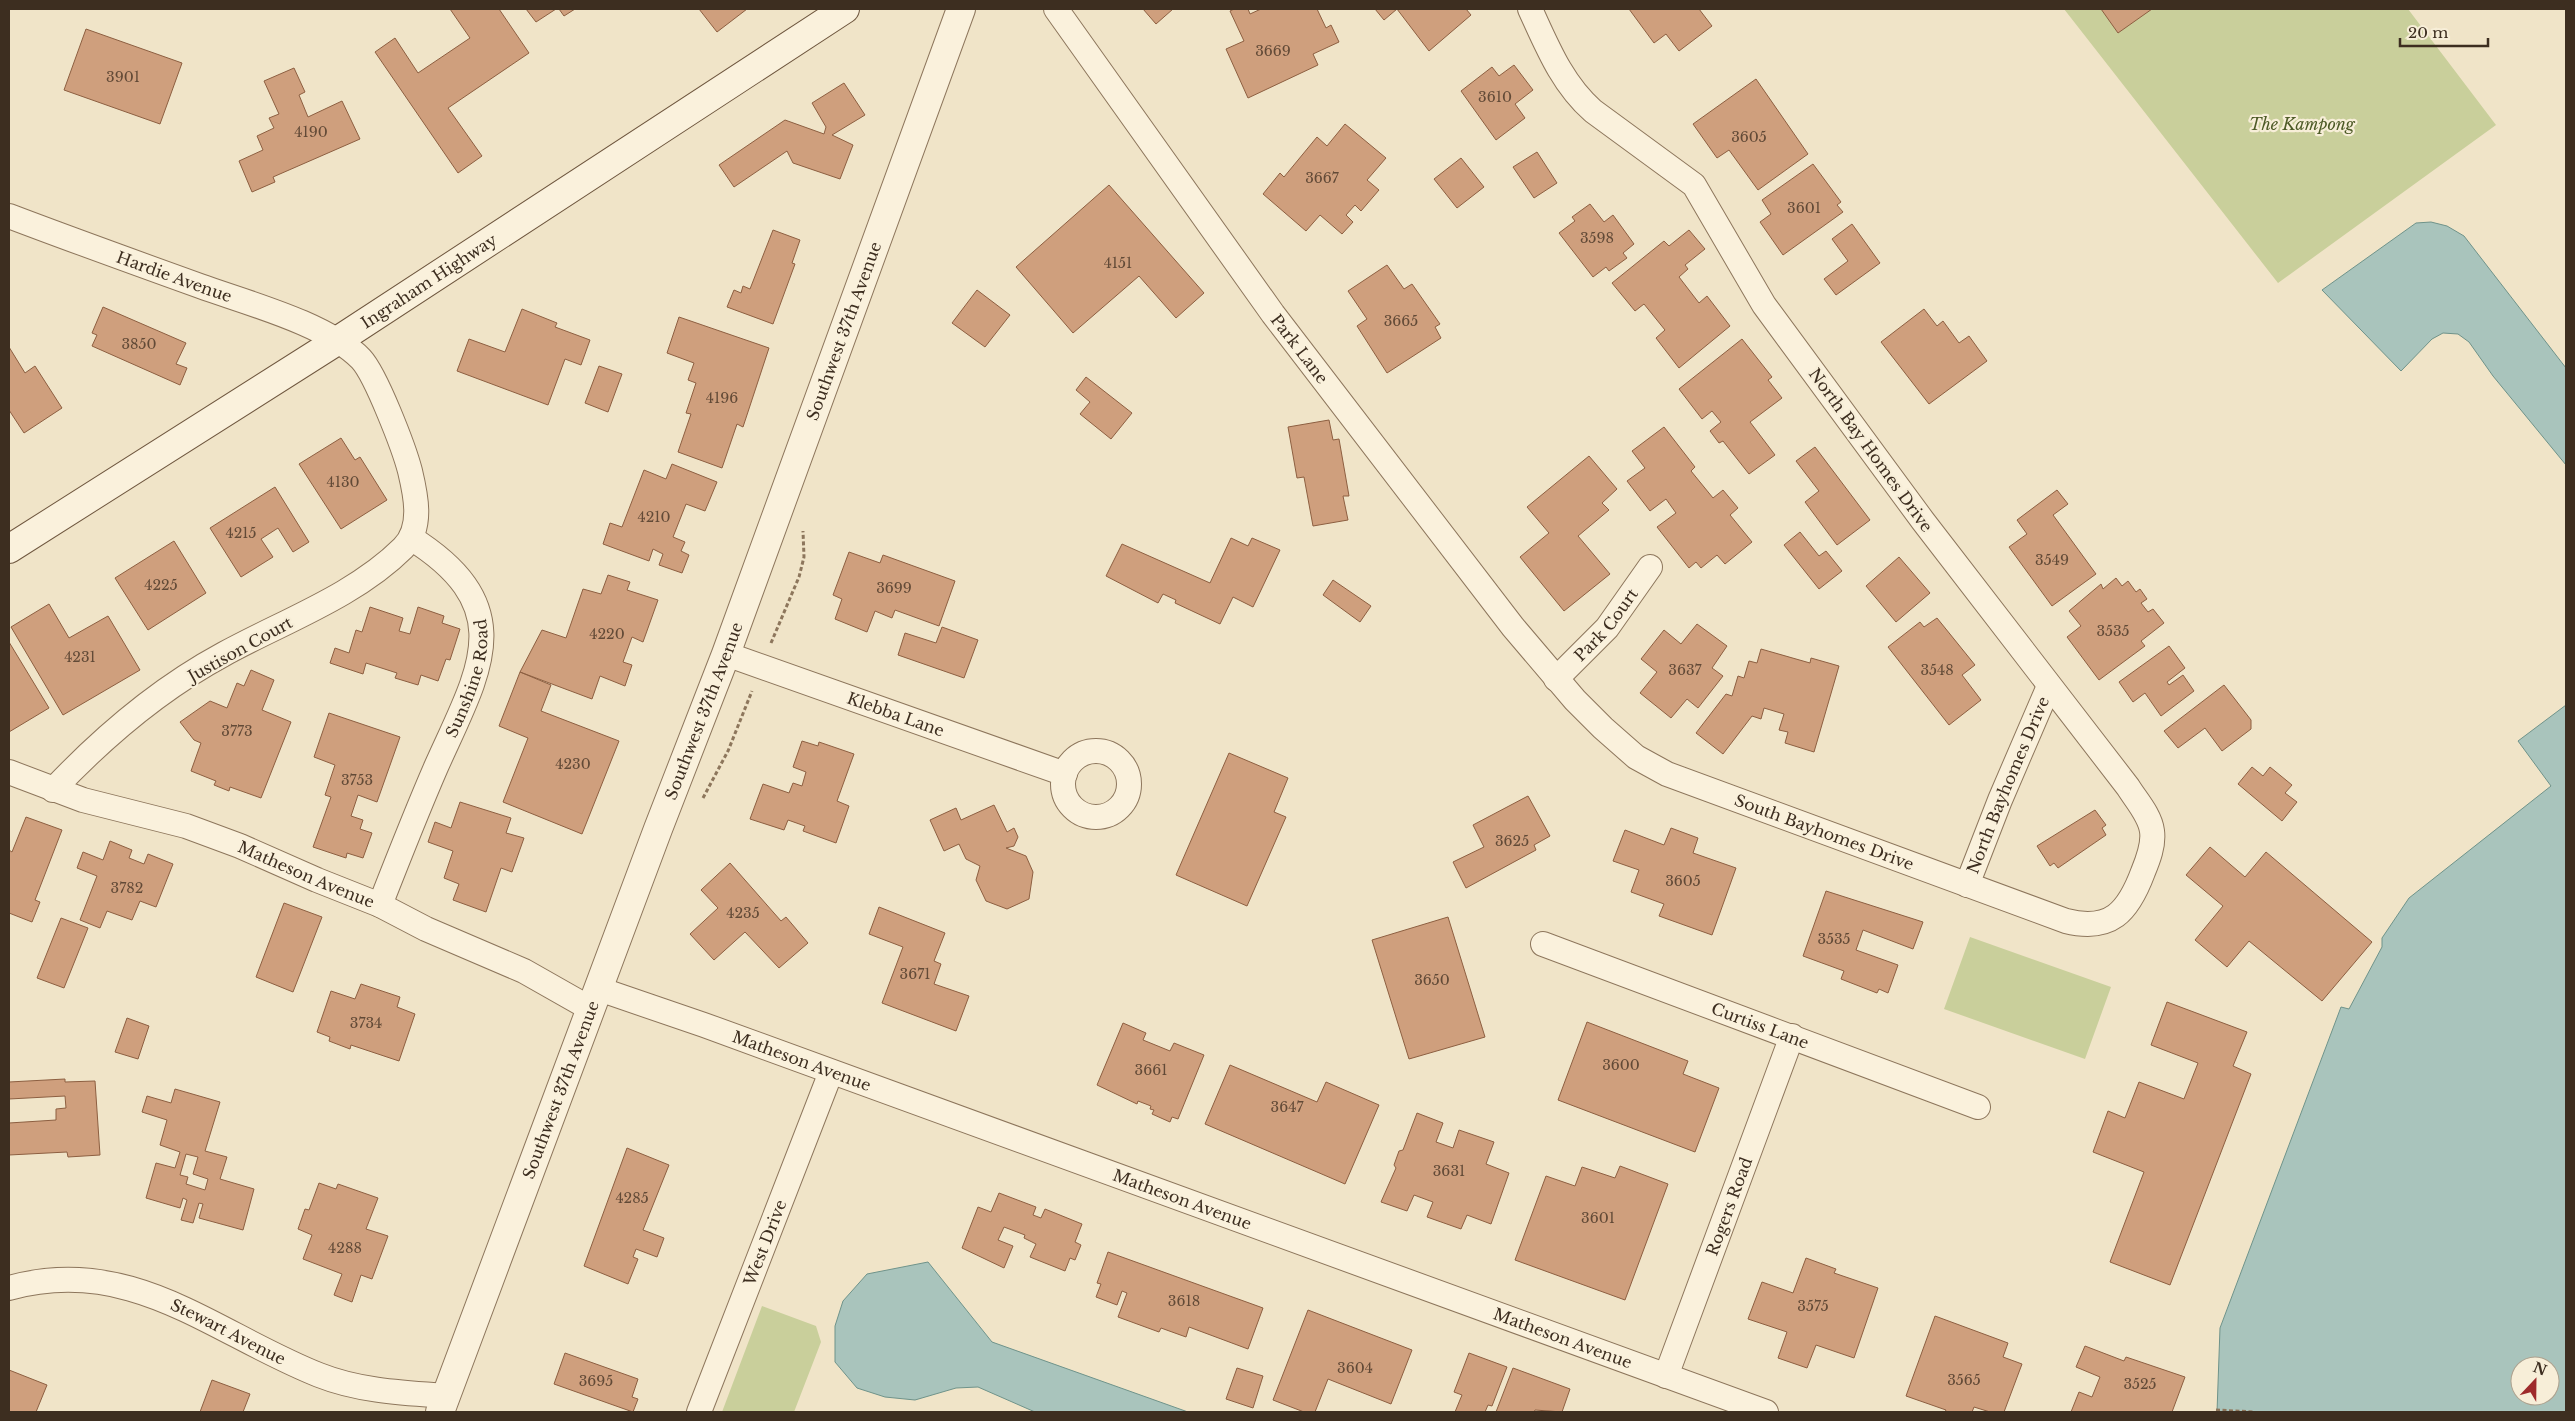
<svg xmlns="http://www.w3.org/2000/svg" width="2575" height="1421" font-family="'Libre Baskerville',serif">
<style>
.green{fill:#c9cf9b}
.water{fill:#a9c4bc;stroke:#6f938a;fill-rule:evenodd}
.building{fill:#cf9f7d;stroke:#8d5f41;fill-rule:evenodd}
.lines{fill:none;stroke-linecap:round;stroke-linejoin:round}
.minor-casing{stroke:#8d765c;stroke-width:26}
.tertiary-casing{stroke:#8d765c;stroke-width:30}
.secondary-casing{stroke:#6f573f;stroke-width:30}
.path{stroke:#8d765c;stroke-width:3;stroke-dasharray:4 2.5;stroke-linecap:butt}
.minor{stroke:#faf1dc;stroke-width:24}
.tertiary{stroke:#faf1dc;stroke-width:28}
.secondary{stroke:#faf1dc;stroke-width:28}
.labels{text-anchor:middle;stroke-width:4.5;stroke-linejoin:round;paint-order:stroke}
.number-label{font-size:14px;fill:#624a37}
.park-label{font-size:16px;font-style:italic;fill:#4d5a26;stroke:#f7eed8}
.street-label{font-size:16px;fill:#3d2e20;stroke:#f7eed8}
</style>
<rect width="100%" height="100%" fill="#f0e4c8"/>
<!-- green -->
<path class="green" d="M2064,9H2408L2496,125L2278,283Z
M1970,937L2111,987L2085,1059L1944,1009Z
M762,1306L816,1326L821,1342L794,1412H722Z"/>
<!-- water -->
<path class="water" d="M2431,222L2447,226L2464,236L2566,368V465L2493,376L2469,342L2458,334L2443,333L2432,339L2401,371L2322,290L2416,223Z
M2566,705V1412H2217L2220,1328L2341,1007L2349,1009L2382,947V938L2409,898L2551,786L2518,741ZM2520,1366H2550V1396H2520Z
M928,1262L992,1342L1188,1412H1035L978,1387L956,1388L915,1400L885,1397L857,1388L835,1362V1326L843,1301L867,1274Z"/>
<!-- building -->
<path class="building" d="M450,9H499L529,53L448,108L482,156L458,173L375,52L395,38L418,73L470,38Z
M526,9H556L536,22Z
M559,9H575L564,16Z
M699,9H747L717,32Z
M1143,9H1173L1156,24Z
M1234,9H1248L1250,14L1261,9H1317L1326,28L1331,25L1339,42L1313,54L1318,65L1248,98L1226,49L1244,41L1230,11Z
M1375,9H1466L1471,15L1429,51L1397,9L1384,20Z
M1629,9H1699L1712,26L1679,51L1666,34L1654,43Z
M2101,9H2152L2118,33Z
M86,29L182,63L160,124L64,90Z
M1514,65L1533,90L1515,104L1525,118L1496,140L1461,91L1492,67L1499,76Z
M294,68L305,92L299,95L308,117L342,101L360,139L273,177L275,182L252,192L239,161L263,150L257,136L274,128L269,118L279,114L264,81Z
M1756,79L1808,154L1758,190L1729,150L1717,158L1693,124Z
M844,83L865,115L832,135L853,145L840,179L793,163L787,151L734,187L719,165L785,120L824,134L826,127L812,103Z
M1345,124L1386,158L1367,180L1379,190L1361,211L1355,205L1346,215L1353,222L1342,234L1320,215L1306,231L1263,194L1280,173L1284,177L1317,137L1327,146Z
M1537,152L1557,183L1534,198L1513,167Z
M1461,158L1484,187L1457,208L1434,179Z
M1813,164L1841,202L1837,205L1843,212L1783,255L1760,222L1771,214L1762,200Z
M1109,185L1204,293L1176,318L1139,276L1073,333L1016,267Z
M1590,204L1604,222L1613,215L1634,244L1623,253L1627,258L1609,271L1606,267L1593,277L1559,233L1575,221L1572,217Z
M1852,224L1880,263L1836,295L1824,279L1848,261L1832,239Z
M773,230L800,240L792,263L795,264L773,324L727,307L734,290L741,293L743,286L750,289Z
M1689,230L1705,249L1685,265L1688,269L1679,277L1699,303L1707,296L1730,326L1679,368L1656,338L1665,330L1644,304L1635,311L1612,283L1664,241L1669,246Z
M1387,265L1404,289L1412,284L1440,324L1435,327L1441,338L1387,373L1357,326L1367,319L1348,291Z
M977,290L1010,315L985,347L952,323Z
M103,307L186,343L176,364L187,368L180,385L92,346L97,335L92,333Z
M522,309L557,323L555,327L590,340L581,365L565,359L548,405L457,371L469,339L505,352Z
M1924,309L1937,326L1943,321L1959,343L1969,336L1987,361L1929,404L1881,342Z
M679,317L769,348L743,427L737,424L722,468L678,452L691,414L686,413L696,383L688,380L694,363L667,353Z
M1742,339L1772,377L1768,380L1782,398L1750,422L1775,455L1749,474L1723,441L1719,443L1710,431L1721,422L1712,411L1702,419L1679,389Z
M9,347L25,373L35,366L62,408L24,433L9,410Z
M599,366L622,374L608,412L585,403Z
M1086,377L1132,413L1111,439L1080,414L1090,402L1076,390Z
M1329,420L1333,440L1339,439L1349,496H1343L1348,520L1313,526L1304,477L1297,478L1288,427Z
M1664,427L1695,467L1691,471L1713,498L1723,490L1738,508L1730,515L1752,542L1725,564L1717,555L1701,568L1696,562L1689,568L1657,527L1676,513L1666,499L1650,511L1627,481L1645,468L1632,451Z
M341,438L355,460L360,457L387,500L341,529L299,464Z
M1815,447L1870,520L1837,545L1805,502L1819,491L1796,461Z
M1589,456L1617,489L1602,503L1609,510L1578,536L1610,574L1564,611L1520,557L1549,533L1527,507Z
M672,464L717,482L705,511L686,504L673,537L685,542L681,551L689,555L682,573L659,565L663,554L653,549L649,561L603,544L610,523L622,527L644,470L666,479Z
M275,487L309,542L293,552L278,528L261,539L273,557L241,577L210,528Z
M2057,490L2068,504L2053,515L2096,574L2052,606L2009,547L2027,534L2017,520Z
M1800,532L1819,556L1826,551L1842,571L1819,589L1784,545Z
M1231,538L1248,546L1252,538L1280,550L1253,607L1233,597L1220,624L1175,603L1176,600L1163,594L1158,603L1106,576L1122,544L1210,583Z
M174,541L206,593L148,630L115,578Z
M849,552L880,563L883,555L955,581L939,626L895,610L892,618L875,611L867,632L835,619L842,599L833,595Z
M1899,557L1930,593L1896,622L1866,586Z
M608,575L630,582L627,590L658,600L643,642L632,637L623,662L632,665L625,686L600,676L592,699L520,672L542,630L566,638L583,589L601,594Z
M2116,578L2122,586L2128,581L2136,592L2140,589L2147,599L2141,603L2148,612L2153,609L2164,623L2141,641L2145,646L2099,680L2067,637L2081,626L2069,611L2101,584L2103,589Z
M1333,580L1371,606L1360,622L1323,595Z
M49,604L69,638L108,616L140,670L63,715L11,627Z
M370,607L403,618L399,631L410,634L418,607L444,616L442,623L460,629L450,660L446,659L438,681L421,675L418,685L395,678L397,673L366,663L363,674L330,663L335,648L349,653L356,630L362,632Z
M1937,618L1975,665L1962,675L1981,700L1949,725L1888,647L1920,622L1924,627Z
M1697,624L1727,646L1712,668L1723,676L1698,708L1687,699L1671,718L1640,693L1657,672L1641,659L1664,630L1681,644Z
M942,627L978,640L964,678L898,655L905,633L936,643Z
M9,642L49,708L9,732Z
M2169,646L2185,668L2167,682L2169,685L2183,675L2194,691L2161,716L2145,693L2133,702L2119,682Z
M1761,649L1810,663L1811,658L1839,666L1814,752L1785,743L1788,732L1779,730L1784,714L1764,708L1761,719L1752,716L1723,754L1696,733L1726,694L1732,696L1738,676L1744,678L1749,661L1757,663Z
M251,670L274,680L262,710L291,722L261,798L230,787L229,791L214,785L216,781L191,771L201,743L194,740L180,722L210,701L227,708L237,683L244,686Z
M520,672L551,685L541,711L619,741L582,834L503,802L528,738L499,726Z
M2224,685L2251,720V729L2222,751L2205,728L2178,748L2164,731Z
M329,713L400,737L377,802L358,795L351,816L363,820L360,829L372,833L363,858L347,853L346,858L313,847L331,797L325,795L335,765L314,757Z
M802,741L818,746L819,742L854,754L837,801L849,806L836,843L803,831L805,826L788,820L784,830L750,819L763,784L789,793L793,783L802,786L806,772L793,767Z
M1229,753L1288,778L1274,812L1286,817L1247,906L1176,875Z
M2252,767L2263,776L2270,767L2292,785L2285,793L2297,802L2282,821L2238,784Z
M1528,796L1550,836L1534,845L1536,850L1466,888L1453,862L1484,847L1473,825Z
M460,802L511,818L506,833L524,838L512,872L501,868L486,912L453,900L459,884L444,878L453,851L428,842L435,822L451,828Z
M994,805L1007,832L1014,828L1018,837L1014,846L1006,848L1026,856L1033,872L1029,899L1007,909L986,901L976,880L980,866L966,859L959,844L944,851L930,820L956,808L961,820Z
M2095,810L2106,825L2102,828L2106,835L2058,868L2054,863L2050,866L2037,846Z
M26,817L62,830L35,900L40,902L32,922L9,913V850L12,852Z
M1671,828L1698,838L1693,853L1736,868L1712,935L1659,916L1664,904L1631,892L1639,870L1613,861L1625,830L1664,845Z
M110,841L132,850L129,858L144,864L148,854L173,864L156,907L140,901L132,920L107,911L100,928L80,920L97,876L77,868L83,852L103,860Z
M2210,847L2245,877L2266,852L2372,942L2322,1001L2249,941L2227,967L2195,940L2223,906L2186,875Z
M730,863L781,921L786,917L808,943L779,968L745,932L714,960L690,934L718,908L701,890Z
M1826,891L1923,922L1913,949L1863,930L1856,950L1898,965L1888,993L1879,989L1877,993L1841,979L1844,971L1803,956Z
M284,903L322,917L293,992L256,977Z
M879,907L945,933L934,961L941,964L934,984L969,996L956,1031L882,1003L903,947L869,934Z
M1448,917L1485,1037L1409,1059L1372,940Z
M61,918L88,928L64,988L37,978Z
M361,984L400,997L397,1007L415,1014L399,1061L351,1045L350,1049L329,1041L330,1037L317,1032L331,991L355,999Z
M2167,1002L2247,1032L2233,1066L2251,1074L2170,1285L2110,1262L2144,1172L2093,1152L2108,1111L2125,1118L2139,1082L2184,1099L2198,1063L2151,1045Z
M127,1018L149,1026L138,1059L115,1052Z
M1587,1022L1688,1061L1683,1074L1719,1088L1695,1152L1558,1100Z
M1123,1023L1146,1033L1143,1040L1170,1051L1174,1043L1204,1055L1178,1119L1172,1117L1170,1122L1152,1114L1154,1110L1150,1109L1151,1106L1138,1101L1137,1104L1097,1085Z
M1230,1065L1317,1102L1326,1082L1379,1105L1345,1184L1205,1124Z
M65,1079V1082L95,1081L100,1155L68,1157L67,1152L9,1155V1123L56,1120V1109L66,1108L65,1096L9,1099V1082Z
M175,1089L220,1102L205,1151L227,1157L220,1179L254,1189L243,1230L199,1218L203,1204L199,1203L193,1223L181,1220L187,1200L183,1198L180,1208L146,1198L156,1163L175,1168L180,1152L160,1145L167,1120L142,1112L147,1096L171,1103ZM186,1154L198,1157L193,1174L208,1179L205,1190L186,1184L188,1177L180,1175Z
M1417,1113L1443,1123L1436,1142L1453,1148L1459,1130L1494,1142L1486,1164L1509,1173L1491,1224L1467,1215L1461,1229L1427,1217L1433,1202L1414,1195L1407,1211L1381,1202L1396,1168L1394,1165L1399,1151L1403,1150Z
M627,1148L669,1165L643,1230L664,1238L657,1257L636,1249L633,1257L638,1259L628,1284L584,1266Z
M1620,1166L1668,1184L1625,1300L1515,1260L1546,1176L1575,1186L1582,1167L1615,1178Z
M319,1183L336,1189L338,1184L378,1198L366,1229L388,1236L372,1279L361,1275L352,1302L334,1295L342,1274L303,1259L312,1235L298,1229L305,1209L309,1210Z
M999,1193L1036,1207L1033,1215L1041,1218L1045,1209L1082,1224L1075,1242L1081,1245L1075,1260L1070,1258L1065,1271L1030,1257L1036,1244L1024,1238L1025,1235L1004,1227L998,1240L1013,1246L1004,1268L962,1248L978,1207L991,1212Z
M1108,1252L1263,1308L1248,1349L1189,1327L1186,1337L1161,1328L1159,1332L1118,1317L1127,1293L1122,1291L1117,1305L1096,1297L1101,1284L1097,1283Z
M1806,1258L1836,1269L1834,1273L1878,1288L1854,1358L1816,1345L1807,1368L1778,1358L1787,1332L1748,1319L1762,1282L1793,1293Z
M1308,1310L1412,1350L1391,1404L1328,1379L1315,1412H1304L1273,1400Z
M1935,1316L2008,1343L2003,1357L2022,1364L2004,1412H1990L1974,1407L1972,1412H1945L1946,1410L1906,1396Z
M2085,1346L2124,1361L2126,1357L2185,1377L2172,1412H2071L2079,1392L2092,1397L2100,1377L2076,1367Z
M565,1353L638,1379L632,1397L638,1399L633,1412L554,1384Z
M1469,1353L1507,1367L1492,1406L1488,1405L1485,1412H1455L1462,1395L1454,1392Z
M1237,1368L1263,1376L1253,1408L1226,1399Z
M1513,1368L1570,1389L1562,1412L1535,1410L1534,1412H1496Z
M9,1370L47,1385L36,1412H9Z
M212,1380L250,1394L243,1412H200Z"/>
<g class="lines">
<!-- minor casing -->
<g class="minor-casing">
<g id="minor">
<path id="s1" d="M1056,9L1273,314L1513,627L1575,700L1603,728L1636,757L1667,774L2066,921C2111,932 2128,912 2143,872C2148,860 2154,845 2152,831C2150,815 2136,800 2128,787L1923,521L1764,305L1694,185L1593,111C1562,84 1547,46 1530,9"/>
<path id="s2" d="M9,216C72,240 136,263 200,286C247,303 327,324 361,359C376,375 404,448 410,471C416,496 423,528 403,548C355,596 282,622 224,654C161,688 102,738 53,790"/>
<path id="s3" d="M726,654L1065,774"/>
<path id="s4" d="M1556,679L1607,628L1650,567"/>
<circle cx="1096" cy="784" r="33"/>
<path id="s5" d="M9,772L83,800L186,826L240,846L317,880L380,905L426,929L524,971L591,1009"/>
<path id="s6" d="M1967,885L2000,800L2049,686"/>
<path id="s7" d="M380,905C398,859 416,813 436,767C479,671 522,608 411,538"/>
<path id="s8" d="M1543,944L1978,1107"/>
<path id="s9" d="M599,989L704,1025L1766,1412"/>
<path id="s10" d="M9,1288C132,1254 213,1333 319,1375C359,1391 404,1393 446,1396"/>
<path id="s11" d="M1666,1376L1792,1036"/>
<path id="s12" d="M699,1412L831,1072"/>
</g>
</g>
<!-- tertiary casing -->
<g class="tertiary-casing">
<g id="tertiary">
<path id="s13" d="M440,1412L658,829L726,654L961,9"/>
</g>
</g>
<!-- secondary casing -->
<g class="secondary-casing">
<g id="secondary">
<path id="s14" d="M9,549L337,341L845,9"/>
</g>
</g>
<!-- path -->
<path class="path" d="M771,643L799,577L804,557L803,531
M703,798L728,751L752,691
M2216,1410L2254,1412"/>
<!-- minor -->
<use href="#minor" class="minor"/>
<!-- tertiary -->
<use href="#tertiary" class="tertiary"/>
<!-- secondary -->
<use href="#secondary" class="secondary"/>
</g>
<g class="labels">
<!-- number labels -->
<g class="number-label">
<text x="1273" y="56">3669</text>
<text x="123" y="82">3901</text>
<text x="1495" y="102">3610</text>
<text x="311" y="137">4190</text>
<text x="1749" y="142">3605</text>
<text x="1322" y="183">3667</text>
<text x="1804" y="213">3601</text>
<text x="1597" y="243">3598</text>
<text x="1118" y="268">4151</text>
<text x="1401" y="326">3665</text>
<text x="139" y="349">3850</text>
<text x="722" y="403">4196</text>
<text x="343" y="487">4130</text>
<text x="654" y="522">4210</text>
<text x="241" y="538">4215</text>
<text x="2052" y="565">3549</text>
<text x="161" y="590">4225</text>
<text x="894" y="593">3699</text>
<text x="2113" y="636">3535</text>
<text x="607" y="639">4220</text>
<text x="80" y="662">4231</text>
<text x="1685" y="675">3637</text>
<text x="1937" y="675">3548</text>
<text x="237" y="736">3773</text>
<text x="573" y="769">4230</text>
<text x="357" y="785">3753</text>
<text x="1512" y="846">3625</text>
<text x="1683" y="886">3605</text>
<text x="127" y="893">3782</text>
<text x="743" y="918">4235</text>
<text x="1834" y="944">3535</text>
<text x="915" y="979">3671</text>
<text x="1432" y="985">3650</text>
<text x="366" y="1028">3734</text>
<text x="1621" y="1070">3600</text>
<text x="1151" y="1075">3661</text>
<text x="1287" y="1112">3647</text>
<text x="1449" y="1176">3631</text>
<text x="632" y="1203">4285</text>
<text x="1598" y="1223">3601</text>
<text x="345" y="1253">4288</text>
<text x="1184" y="1306">3618</text>
<text x="1813" y="1311">3575</text>
<text x="1355" y="1373">3604</text>
<text x="1964" y="1385">3565</text>
<text x="596" y="1386">3695</text>
<text x="2140" y="1389">3525</text>
</g>
<!-- park labels -->
<g class="park-label">
<text x="2302" y="130">The Kampong</text>
</g>
<!-- street labels -->
<g class="street-label">
<text dy="6" stroke="none"><textPath href="#s2" startOffset="176">Hardie Avenue</textPath></text>
<text dy="6" stroke="none"><textPath href="#s14" startOffset="498">Ingraham Highway</textPath></text>
<text dy="6" stroke="none"><textPath href="#s13" startOffset="1154">Southwest 37th Avenue</textPath></text>
<text dy="6" stroke="none"><textPath href="#s1" startOffset="418">Park Lane</textPath></text>
<text transform="translate(1871 450) rotate(54)" y="6">North Bay Homes Drive</text>
<text dy="6" stroke="none"><textPath href="#s4" startOffset="74">Park Court</textPath></text>
<text transform="translate(240 649) rotate(-29)" y="6">Justison Court</text>
<text dy="6" stroke="none"><textPath href="#s7" startOffset="244">Sunshine Road</textPath></text>
<text dy="6" stroke="none"><textPath href="#s13" startOffset="749">Southwest 37th Avenue</textPath></text>
<text dy="6" stroke="none"><textPath href="#s3" startOffset="180">Klebba Lane</textPath></text>
<text dy="6" stroke="none"><textPath href="#s6" startOffset="108">North Bayhomes Drive</textPath></text>
<text dy="6" stroke="none"><textPath href="#s1" startOffset="1151">South Bayhomes Drive</textPath></text>
<text dy="6" stroke="none"><textPath href="#s5" startOffset="315">Matheson Avenue</textPath></text>
<text dy="6" stroke="none"><textPath href="#s8" startOffset="232">Curtiss Lane</textPath></text>
<text dy="6" stroke="none"><textPath href="#s9" startOffset="215">Matheson Avenue</textPath></text>
<text dy="6" stroke="none"><textPath href="#s13" startOffset="344">Southwest 37th Avenue</textPath></text>
<text dy="6" stroke="none"><textPath href="#s9" startOffset="620">Matheson Avenue</textPath></text>
<text dy="6" stroke="none"><textPath href="#s11" startOffset="181">Rogers Road</textPath></text>
<text dy="6" stroke="none"><textPath href="#s12" startOffset="182">West Drive</textPath></text>
<text dy="6" stroke="none"><textPath href="#s10" startOffset="230">Stewart Avenue</textPath></text>
<text dy="6" stroke="none"><textPath href="#s9" startOffset="1025">Matheson Avenue</textPath></text>
</g>
</g>
<!-- border -->
<rect width="2575" height="1421" fill="none" stroke="#3d2e20" stroke-width="20"/>
<!-- north arrow -->
<g transform="translate(2535 1381) rotate(22)"><circle r="24" fill="#f7eed8" stroke="#ada18e"/>
<path d="M0-4L9 19L0 12L-9 19Z" fill="#9e2a2b"/>
<text y="-8" font-size="14" font-weight="bold" text-anchor="middle" fill="#3d2e20">N</text>
</g>
<!-- scale -->
<path d="M2400 38v8h88v-8" fill="none" stroke="#3d2e20" stroke-width="2.5"/>
<text x="2408" y="38" font-size="15" fill="#3d2e20" stroke="#f7eed8" stroke-width="4" paint-order="stroke">20 m</text>
</svg>
